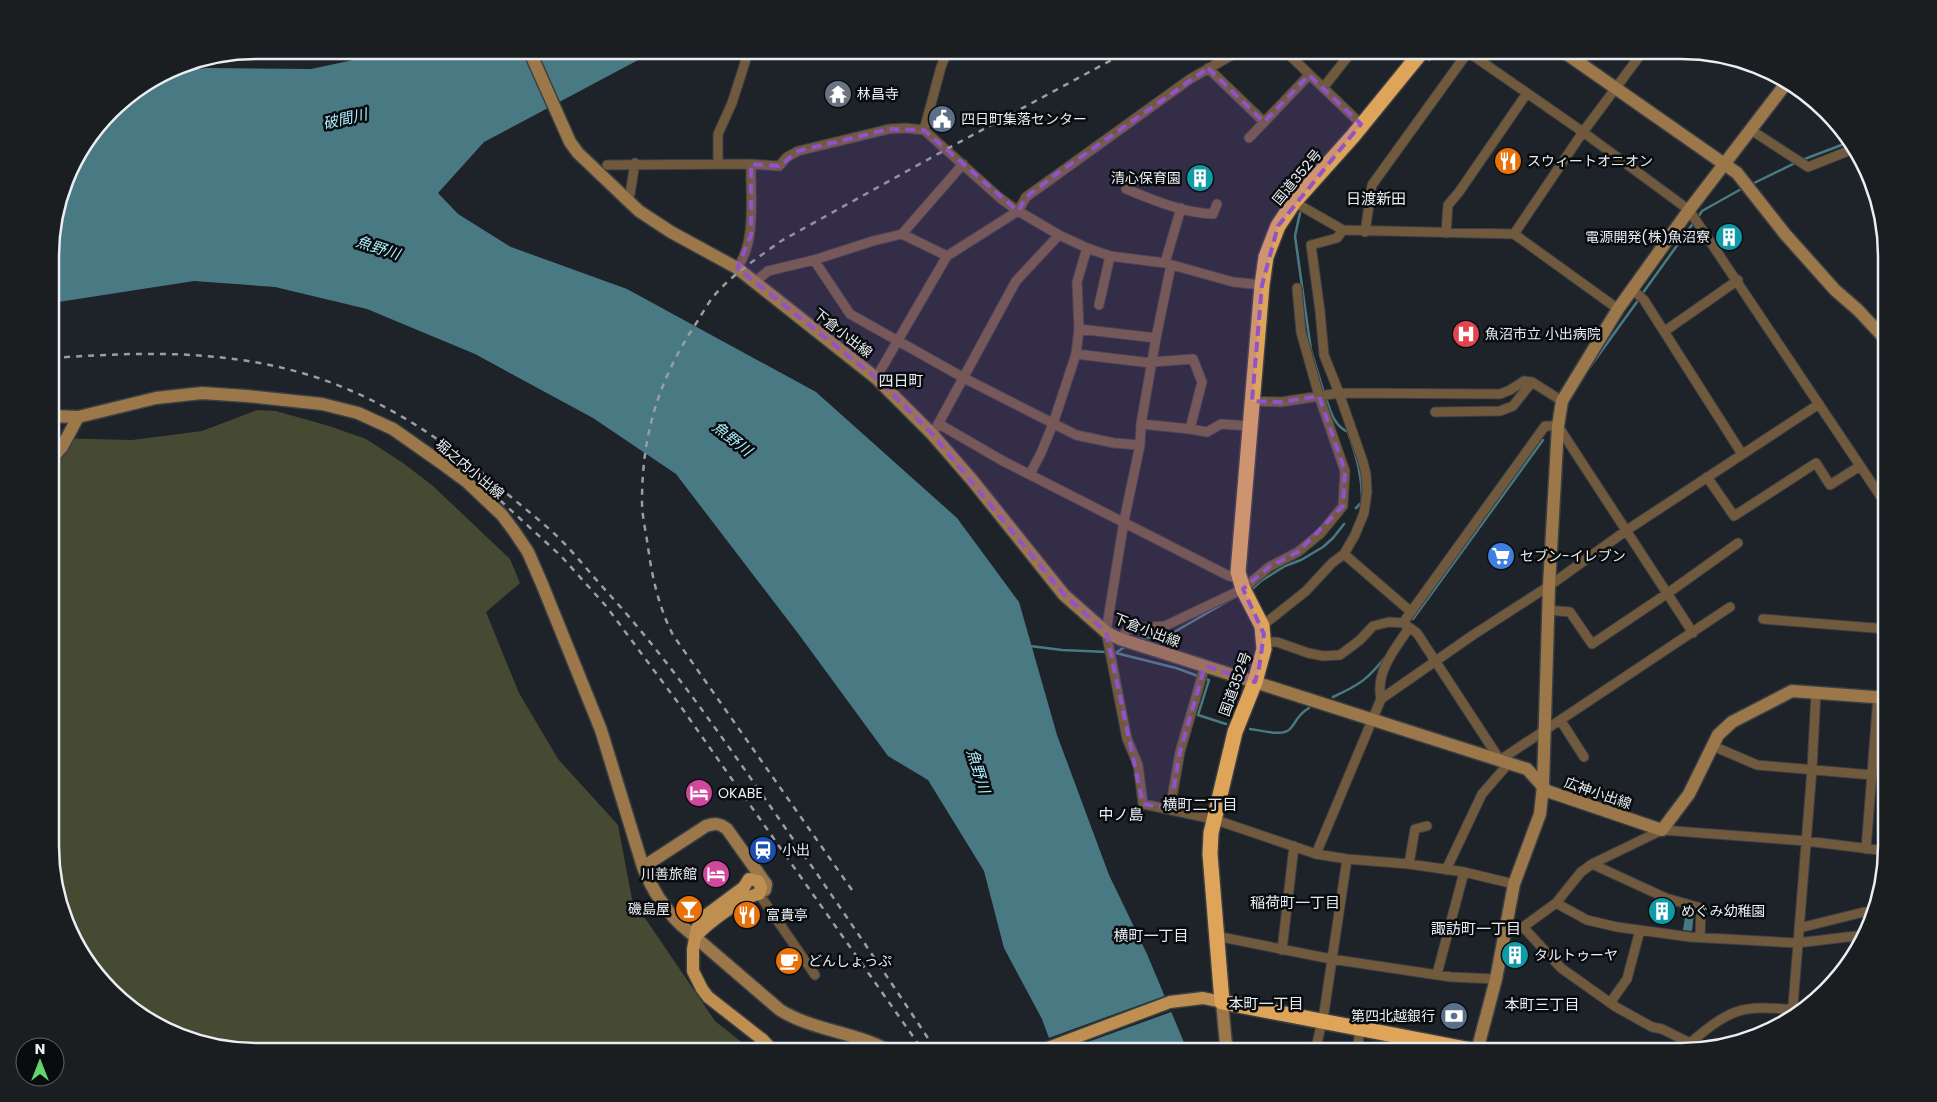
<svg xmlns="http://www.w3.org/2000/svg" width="1937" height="1102" font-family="Poppins,'Noto Sans JP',sans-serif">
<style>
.green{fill:#464a32}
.water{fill:#497a84}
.pier{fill:#1d2328}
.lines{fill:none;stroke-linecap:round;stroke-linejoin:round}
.stream{stroke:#497a84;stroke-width:2.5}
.street-casing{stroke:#3a3f44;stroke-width:11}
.secondary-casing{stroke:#3a3f44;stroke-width:15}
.primary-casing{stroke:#3a3f44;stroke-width:15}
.highway-casing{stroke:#3a3f44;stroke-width:18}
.street{stroke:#70593d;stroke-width:9}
.secondary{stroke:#9c7749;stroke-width:12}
.primary{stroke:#bf8f52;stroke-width:12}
.highway{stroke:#dea459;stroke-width:15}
.rail{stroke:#999ea2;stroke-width:2.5;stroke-dasharray:6 6;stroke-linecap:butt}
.marked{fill:#9153c9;fill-opacity:0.2;stroke:#9153c9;stroke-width:4;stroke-dasharray:10 6;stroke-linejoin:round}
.labels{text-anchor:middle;stroke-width:5;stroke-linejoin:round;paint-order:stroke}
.poi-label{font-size:14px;fill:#eaeef2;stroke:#090c0e;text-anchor:start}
.street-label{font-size:14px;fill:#eaeef2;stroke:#090c0e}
.water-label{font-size:15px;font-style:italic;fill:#acedfb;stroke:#090c0e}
.neighbourhood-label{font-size:15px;fill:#eaeef2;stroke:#090c0e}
.rim{fill:none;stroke:#eaeef2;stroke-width:2.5}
</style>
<rect width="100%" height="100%" fill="#1d2328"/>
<!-- green -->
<path class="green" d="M257,410L276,411L329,426L366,439L403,463L433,486L510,559L520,583L486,612L519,693L558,759L618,825L632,899L715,1021L754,1052H255L202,1045L153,1025L85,961L52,873V438L132,440L202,431Z"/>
<!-- water -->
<path class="water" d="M400,50H657L484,142L438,193L458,214L511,247L627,289L816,392L957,518L1019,602L1057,735L1109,875L1147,954L1188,1052H1054L1042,1019L1004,948L984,871L928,780L888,756L800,636L676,474L593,418L475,354L367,309L275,287L194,281L52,303V229L71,164L120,101L165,73L206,68L311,69Z
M1686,911L1694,912L1692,931L1683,930Z"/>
<!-- pier -->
<path class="pier" d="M1167,995L1174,1011L1060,1052H1051L1046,1039Z"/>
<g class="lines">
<!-- stream -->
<path class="stream" d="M1429,60L1440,50
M1802,160L1852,141
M1750,185L1797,162
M1300,213L1295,236L1307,322L1311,350L1324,393
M1698,217L1702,211L1743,188
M1642,294L1694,222
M1590,367L1639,299
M1326,398C1331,413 1334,425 1348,432C1357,458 1362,475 1362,502L1356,508
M1251,590L1261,581L1285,566L1301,560L1323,547L1333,538L1344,524
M1413,619L1543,440
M1138,640L1144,637L1162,639L1235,597
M1030,646L1062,650L1107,652
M1112,652L1176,668L1209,680L1198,715L1226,724
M1117,652L1126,646
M1333,697C1361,684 1368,679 1387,655
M1250,729C1260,730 1283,737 1290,729C1298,720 1297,715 1309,708"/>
<!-- street casing -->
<g class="street-casing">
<path id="street" d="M1284,50L1361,124
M1465,50L1583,132L1689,210L1887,506
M1208,68L1264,122
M1323,88L1353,50
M924,130L941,67L948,50
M1751,130L1808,167L1856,148
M1249,138L1309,75
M718,164V134L732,103L749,50
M607,165L751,164L779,166L787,157L798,151L889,129L906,128L924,130L1000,198L1018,211L1059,235L1087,248L1110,256L1165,263L1233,282L1262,285
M1126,189C1153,200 1183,213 1213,214L1217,204
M626,198L630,194L635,163
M1294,202L1343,230L1514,234L1618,309
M1365,232L1372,185L1468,52
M1446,233L1448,205L1459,192L1527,93
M902,234L947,256
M1514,234L1583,132L1644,50
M814,260L850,314L964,378L1076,435L1114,443L1140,445
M1165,263L1181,208
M1171,265L1156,338L1141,424L1140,445L1124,521L1106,632L1127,739L1138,765L1143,804L1213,819L1316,854L1347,859L1409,864L1464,872L1514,884
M737,268C757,241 750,197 751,164
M755,282L768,271L814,260L873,241L902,234L963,164
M1633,290L1644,300L1742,454
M1099,305L1110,256
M1079,329L1156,338
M1665,331L1738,280
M1076,354L1151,363
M876,378L947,256L1018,211L1026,197L1190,79L1241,50
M1252,401L1281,402L1339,393L1500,394L1510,390L1524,381L1532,382L1562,401
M1435,412L1500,411L1513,406L1532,382
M939,424L1003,461L1229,576L1239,579
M1141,424L1190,429L1202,382L1193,359L1152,362
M936,428L1016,281L1059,235
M1190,429L1207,432L1221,424L1250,426
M1030,474L1041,453L1053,424L1076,354L1079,329L1077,282L1087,248
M1707,477L1734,516L1816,463L1830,485L1860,466
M1344,554L1410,611
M1548,610L1570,612L1592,644L1668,593L1738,543
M1763,619L1887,629
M1403,623L1545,426H1558L1693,633
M1262,626L1306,591L1332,563L1344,554L1355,535L1364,513L1367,492L1366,474L1363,462L1339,393L1324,355L1320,311L1311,245L1337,238L1343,230
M1120,639L1128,629L1165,626L1243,589L1269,567L1298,552L1321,533L1343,506L1345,471L1319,396L1301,332L1297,288
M1265,642H1277L1308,653L1323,656L1340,655L1360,640L1373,626L1389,622L1403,623L1417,633L1500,760L1730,607
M1885,698L1887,669
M1381,699C1375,672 1395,649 1409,628
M1561,721L1584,757
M1713,746L1757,765L1872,775
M1170,809L1180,752L1205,666
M1866,849L1878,697
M1316,854L1381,699L1473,635L1549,586L1627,530L1819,404
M1409,864L1415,829L1427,826
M1592,864L1666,898L1701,908L1700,937
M1446,870L1482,794L1509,763
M759,894L815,975
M1556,903L1587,920L1617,927L1690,937L1797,943L1864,935
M1523,927L1561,968L1616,1007L1652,1027L1662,1029L1690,1043L1694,1052
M1506,928L1523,927L1556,903L1581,872L1592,864L1662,830L1806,841L1887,851
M1799,928L1864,912
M1216,936L1331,959L1451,977L1496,979
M1282,950L1294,846
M1437,974L1464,872
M1610,1003L1627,979L1640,930
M1792,1018L1812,769L1816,692
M1690,1043C1703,1032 1719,1018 1736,1012C1753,1005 1784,1009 1803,1010
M1315,1052L1324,1013L1347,859
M1357,1052L1360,1029"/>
</g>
<!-- secondary casing -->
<g class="secondary-casing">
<path id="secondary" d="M529,50L570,142L578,153L639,211L671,232L737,268L876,378L932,434L972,480L1064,595L1106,632L1120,639L1527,769L1547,791L1662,830L1689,794L1718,735L1732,722L1792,691L1887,698
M1561,50L1737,173L1785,234L1835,290L1858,310L1887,341
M52,416L78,417L156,398L202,393L247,396L322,404L358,413L393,429L440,462L467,482L502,515L514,531L528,552L542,584L601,730L643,867C652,890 663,907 680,924L780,1010C814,1031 857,1032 891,1052
M52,458L62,447L78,417
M643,867L706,826C715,823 719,823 727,829L766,884L765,890
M1222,1002L1226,1045L1228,1052
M1477,1051L1496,979L1514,884L1540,814L1543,786L1549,586L1558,426L1562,401L1618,309L1689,210L1788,81"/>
</g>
<!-- primary casing -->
<g class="primary-casing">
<path id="primary" d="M696,936C707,924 743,896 759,894L761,887L758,881L749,879L744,887L705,916L697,928L693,949V971L702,989L708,997L763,1040L774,1052
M1037,1052L1170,1002L1203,998L1222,1002"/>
</g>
<!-- highway casing -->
<g class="highway-casing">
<path id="highway" d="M1423,50L1353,136L1294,202L1278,226L1266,257L1262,285L1238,572L1243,589L1262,626L1264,649L1255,682L1235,732L1211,833L1210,854L1222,1002L1482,1052"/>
</g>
<!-- street -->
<use href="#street" class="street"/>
<!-- secondary -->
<use href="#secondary" class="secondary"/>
<!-- primary -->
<use href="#primary" class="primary"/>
<!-- highway -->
<use href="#highway" class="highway"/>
<!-- rail -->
<path class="rail" d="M52,358C140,352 223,349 309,375C380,397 443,439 499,487C519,504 540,520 559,538C573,552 586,568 599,583C662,651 715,727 768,803C825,885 882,968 937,1052
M456,460L561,556L606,606L679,704L924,1052
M852,890L673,635C659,608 652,577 648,547C646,532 642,516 642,502C642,433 659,379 697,322C702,314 707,305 713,297C731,275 759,257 781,241L945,150L1130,50"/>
</g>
<!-- marked area -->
<path class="marked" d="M1208,68L1264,122L1309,75L1361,124L1278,226L1262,285L1252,401L1281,402L1319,396L1345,471L1343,506L1298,552L1269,567L1243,589L1264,634L1259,668L1255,682L1205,666L1180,752L1170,809L1143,804L1106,632L1064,595L932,434L876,378L737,268L751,235V164L779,166L798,151L889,129L924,130L1018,211L1026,197L1055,175Z"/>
<!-- icons -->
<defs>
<g id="temple-disc" transform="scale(1.4375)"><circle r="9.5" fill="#6b7280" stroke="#090c0e"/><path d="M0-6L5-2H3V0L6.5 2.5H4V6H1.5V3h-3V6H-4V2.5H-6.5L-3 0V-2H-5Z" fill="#fff"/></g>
<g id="civic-disc" transform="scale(1.4375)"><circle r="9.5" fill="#5c6f8a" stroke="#090c0e"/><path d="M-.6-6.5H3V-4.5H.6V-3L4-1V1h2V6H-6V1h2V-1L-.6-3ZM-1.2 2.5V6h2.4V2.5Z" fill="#fff"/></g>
<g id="restaurant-disc" transform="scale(1.4375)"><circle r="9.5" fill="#e8710a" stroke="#090c0e"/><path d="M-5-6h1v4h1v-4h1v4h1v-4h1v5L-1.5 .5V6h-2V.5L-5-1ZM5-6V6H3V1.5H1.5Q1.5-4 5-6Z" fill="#fff"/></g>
<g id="building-disc" transform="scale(1.4375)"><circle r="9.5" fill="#0f9aa8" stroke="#090c0e"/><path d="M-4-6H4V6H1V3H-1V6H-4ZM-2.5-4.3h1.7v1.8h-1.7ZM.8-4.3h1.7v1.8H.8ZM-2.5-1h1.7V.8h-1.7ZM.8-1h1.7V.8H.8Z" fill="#fff"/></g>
<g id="hospital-disc" transform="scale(1.4375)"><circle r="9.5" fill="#e0444e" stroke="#090c0e"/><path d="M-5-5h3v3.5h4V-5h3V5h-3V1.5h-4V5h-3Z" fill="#fff"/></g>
<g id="supermarket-disc" transform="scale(1.4375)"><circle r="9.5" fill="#3f7fe0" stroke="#090c0e"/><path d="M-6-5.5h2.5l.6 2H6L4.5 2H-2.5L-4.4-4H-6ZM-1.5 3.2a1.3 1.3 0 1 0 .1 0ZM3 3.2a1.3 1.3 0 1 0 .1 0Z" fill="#fff"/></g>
<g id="hotel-disc" transform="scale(1.4375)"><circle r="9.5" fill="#d1479c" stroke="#090c0e"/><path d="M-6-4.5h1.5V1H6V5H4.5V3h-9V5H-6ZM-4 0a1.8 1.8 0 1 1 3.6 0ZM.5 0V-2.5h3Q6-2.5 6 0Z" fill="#fff"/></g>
<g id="station-disc" transform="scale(1.4375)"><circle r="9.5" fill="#1a4fb4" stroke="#090c0e"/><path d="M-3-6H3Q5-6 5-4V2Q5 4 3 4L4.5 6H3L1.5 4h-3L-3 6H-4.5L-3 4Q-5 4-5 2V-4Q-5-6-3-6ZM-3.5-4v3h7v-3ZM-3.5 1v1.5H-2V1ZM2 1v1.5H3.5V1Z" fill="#fff"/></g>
<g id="bar-disc" transform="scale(1.4375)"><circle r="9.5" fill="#e8710a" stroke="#090c0e"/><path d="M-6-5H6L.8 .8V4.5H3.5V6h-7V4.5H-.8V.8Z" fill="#fff"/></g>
<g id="cafe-disc" transform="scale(1.4375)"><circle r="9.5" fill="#e8710a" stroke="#090c0e"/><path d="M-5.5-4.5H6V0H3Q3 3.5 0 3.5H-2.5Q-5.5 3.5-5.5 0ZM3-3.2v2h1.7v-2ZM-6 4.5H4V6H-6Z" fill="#fff"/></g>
<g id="bank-disc" transform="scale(1.4375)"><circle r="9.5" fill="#5c6f8a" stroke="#090c0e"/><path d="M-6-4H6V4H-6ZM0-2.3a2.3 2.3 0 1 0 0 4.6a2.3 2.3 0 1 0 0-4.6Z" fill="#fff"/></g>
</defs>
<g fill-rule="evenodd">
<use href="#temple-disc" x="838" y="94"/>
<use href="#civic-disc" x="942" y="119"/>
<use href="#restaurant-disc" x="1508" y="161"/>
<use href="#building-disc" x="1200" y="178"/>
<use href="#building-disc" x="1729" y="237"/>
<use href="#hospital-disc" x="1466" y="334"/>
<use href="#supermarket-disc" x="1501" y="556"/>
<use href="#hotel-disc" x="699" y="793"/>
<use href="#station-disc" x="763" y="850"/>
<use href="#hotel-disc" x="716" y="874"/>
<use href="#bar-disc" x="689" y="909"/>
<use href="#building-disc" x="1662" y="911"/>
<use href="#restaurant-disc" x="747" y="915"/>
<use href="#building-disc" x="1515" y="955"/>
<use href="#cafe-disc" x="789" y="961"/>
<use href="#bank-disc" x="1454" y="1016"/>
</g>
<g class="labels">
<!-- poi labels -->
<g class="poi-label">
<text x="857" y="99">林昌寺</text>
<text x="961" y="124">四日町集落センター</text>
<text x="1527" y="166">スウィートオニオン</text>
<text x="1181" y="183" text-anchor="end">清心保育園</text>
<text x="1710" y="242" text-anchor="end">電源開発(株)魚沼寮</text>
<text x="1485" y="339">魚沼市立 小出病院</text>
<text x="1520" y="561">セブン-イレブン</text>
<text x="718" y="798">OKABE</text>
<text x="782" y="855">小出</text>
<text x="697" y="879" text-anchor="end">川善旅館</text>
<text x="670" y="914" text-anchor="end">磯島屋</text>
<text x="1681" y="916">めぐみ幼稚園</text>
<text x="766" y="920">富貴亭</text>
<text x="1534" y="960">タルトゥーヤ</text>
<text x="808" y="966">どんしょっぷ</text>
<text x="1435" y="1021" text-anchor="end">第四北越銀行</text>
</g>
<!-- street labels -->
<g class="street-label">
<text transform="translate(1297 177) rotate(-50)" y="5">国道352号</text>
<text transform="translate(843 333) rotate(38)" y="5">下倉小出線</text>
<text transform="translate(470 469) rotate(40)" y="5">堀之内小出線</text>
<text transform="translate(1147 630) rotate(21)" y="5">下倉小出線</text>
<text transform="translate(1235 684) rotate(-70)" y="5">国道352号</text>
<text transform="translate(1598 793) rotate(19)" y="5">広神小出線</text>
</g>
<!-- water labels -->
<g class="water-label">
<text transform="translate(345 119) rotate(-13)" y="5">破間川</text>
<text transform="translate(378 248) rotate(18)" y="5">魚野川</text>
<text transform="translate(732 439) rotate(38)" y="5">魚野川</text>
<text transform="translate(978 771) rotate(73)" y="5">魚野川</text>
</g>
<!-- neighbourhood labels -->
<g class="neighbourhood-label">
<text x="1376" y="204">日渡新田</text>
<text x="901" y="386">四日町</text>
<text x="1200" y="810">横町二丁目</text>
<text x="1121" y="820">中ノ島</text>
<text x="1295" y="908">稲荷町一丁目</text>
<text x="1476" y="934">諏訪町一丁目</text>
<text x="1151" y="941">横町一丁目</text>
<text x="1266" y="1009">本町一丁目</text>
<text x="1542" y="1010">本町三丁目</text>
</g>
</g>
<!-- crop -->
<path d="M0 0H1937V1102H0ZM256 59H1681A197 197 0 0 1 1878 256V846A197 197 0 0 1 1681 1043H256A197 197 0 0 1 59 846V256A197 197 0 0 1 256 59Z" fill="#1b1e20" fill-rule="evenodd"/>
<path class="rim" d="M256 59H1681A197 197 0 0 1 1878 256V846A197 197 0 0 1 1681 1043H256A197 197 0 0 1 59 846V256A197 197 0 0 1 256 59Z"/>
<!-- north arrow -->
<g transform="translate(40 1062)"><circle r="24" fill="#090c0e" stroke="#636669"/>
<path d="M0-4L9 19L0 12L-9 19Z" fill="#62d469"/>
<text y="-8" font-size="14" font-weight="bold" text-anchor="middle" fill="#eaeef2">N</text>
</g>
</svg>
